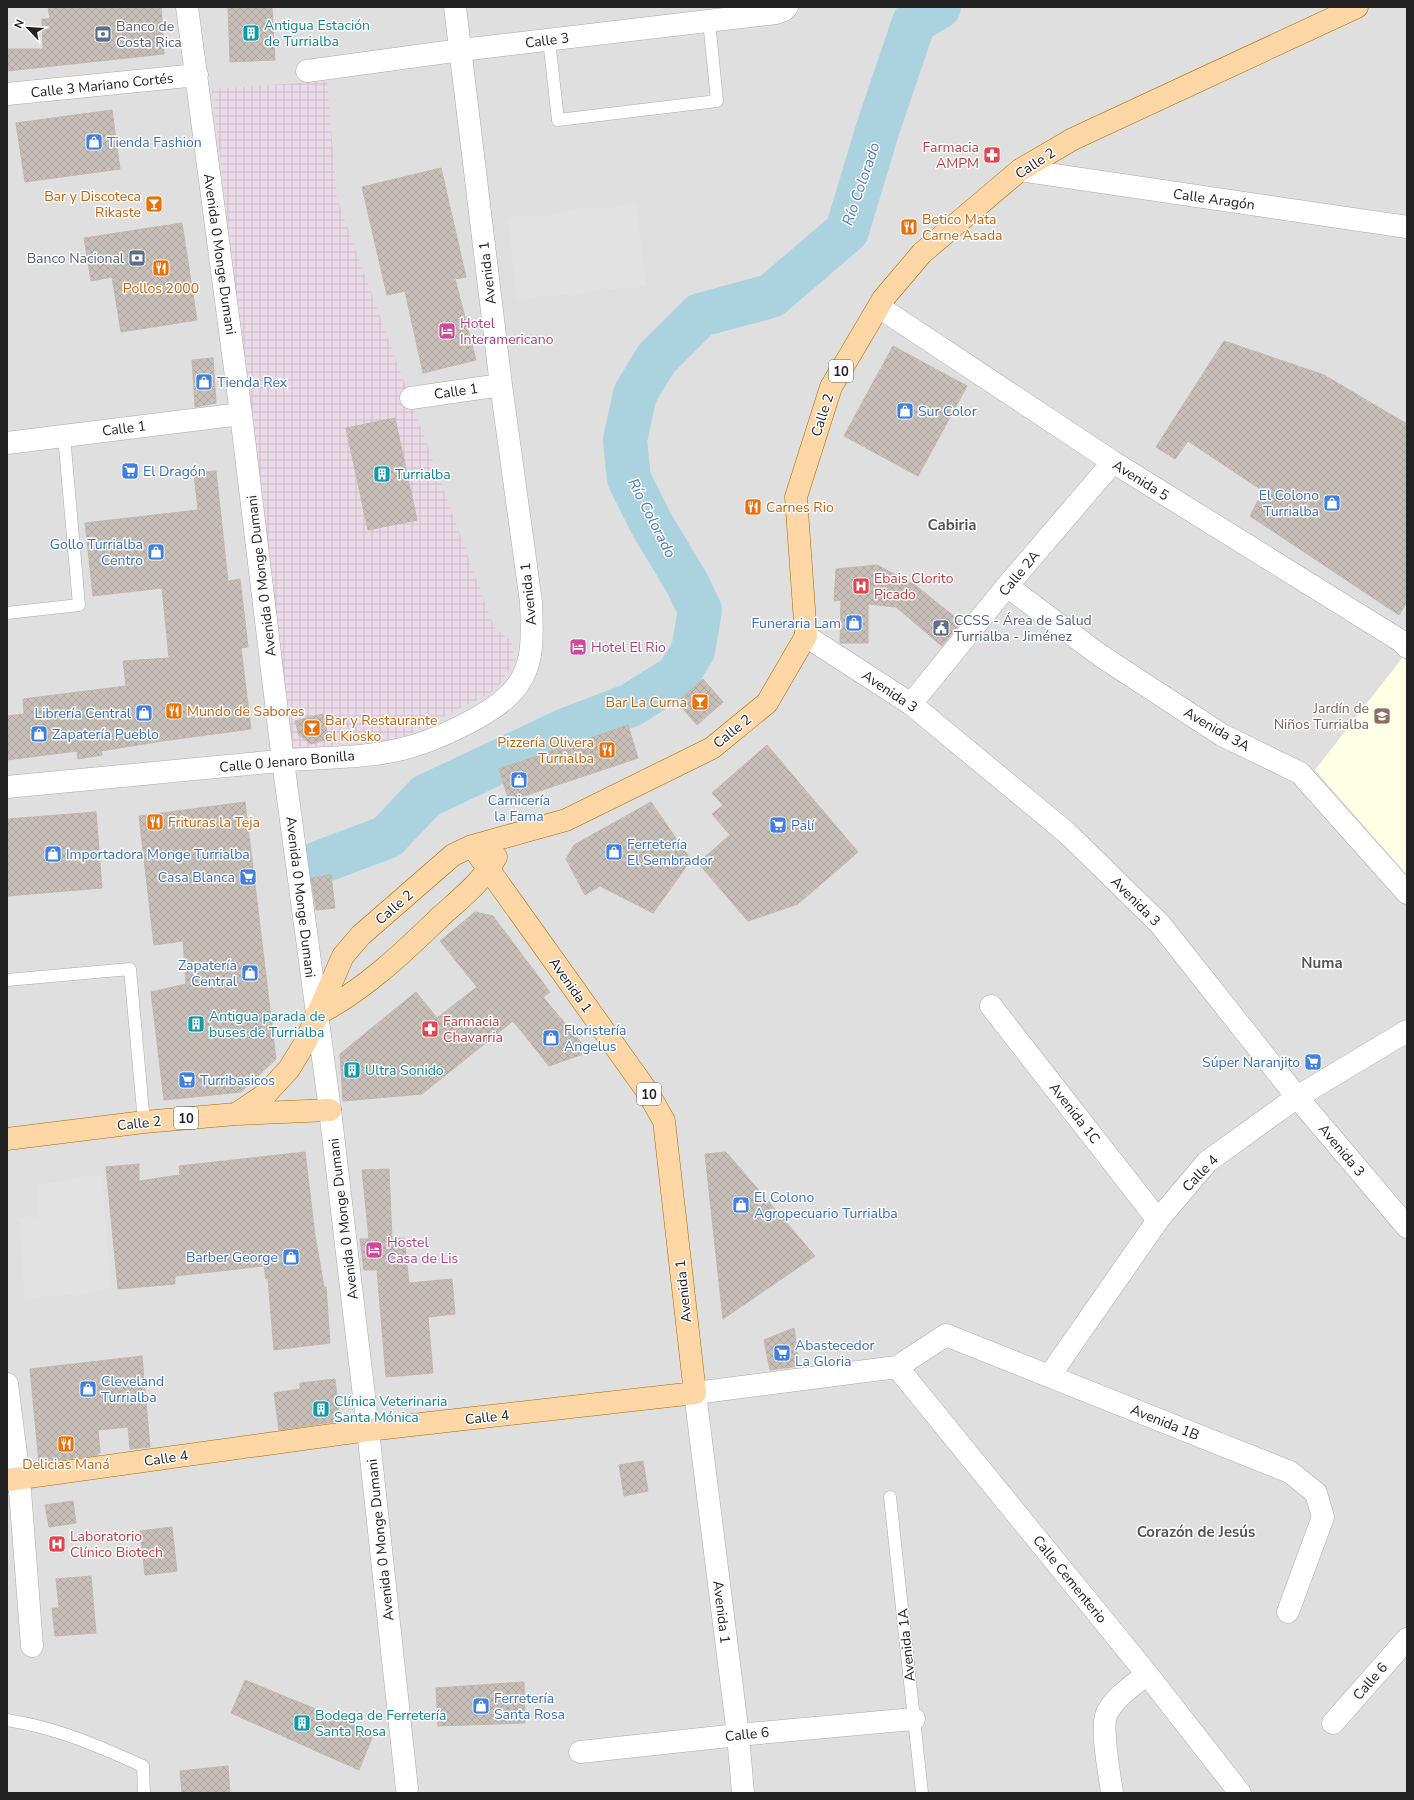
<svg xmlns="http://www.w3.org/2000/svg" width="1414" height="1800" font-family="'Nunito Sans',sans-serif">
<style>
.residential{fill:#e0dfdf}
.industrial{fill:url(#industrial-grid)}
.education{fill:#ffffe5}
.parking{fill:#e2e2e2}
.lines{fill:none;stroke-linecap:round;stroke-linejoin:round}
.river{stroke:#aad3df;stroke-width:44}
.building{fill:url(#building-cross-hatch);stroke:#c4b6ab}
.service-casing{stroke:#a9a9a9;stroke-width:13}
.minor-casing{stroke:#a9a9a9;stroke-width:23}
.tertiary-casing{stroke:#a9a9a9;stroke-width:23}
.primary-casing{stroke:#a06b00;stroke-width:23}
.service{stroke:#fff;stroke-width:12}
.minor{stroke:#fff;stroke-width:22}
.tertiary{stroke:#fff;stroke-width:22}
.primary{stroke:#fcd6a4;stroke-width:22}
.labels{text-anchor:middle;stroke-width:3;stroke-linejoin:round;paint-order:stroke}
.shield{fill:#fff;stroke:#646464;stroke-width:1}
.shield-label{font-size:13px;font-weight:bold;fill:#222}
.culture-label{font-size:14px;fill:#0d838f;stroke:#fff;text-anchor:start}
.service-label{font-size:14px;fill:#4e5e75;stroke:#fff;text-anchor:start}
.street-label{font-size:14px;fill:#222;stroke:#fff}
.shop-label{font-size:14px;fill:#366cbe;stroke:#fff;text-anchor:start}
.health-label{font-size:14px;fill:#be3a42;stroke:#fff;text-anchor:start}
.food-label{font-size:14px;fill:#c56008;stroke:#fff;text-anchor:start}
.hotel-label{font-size:14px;fill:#b23c85;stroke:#fff;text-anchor:start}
.education-label{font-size:14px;fill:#785e54;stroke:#fff;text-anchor:end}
.water-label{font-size:15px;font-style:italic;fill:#4a7aab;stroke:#fff}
.neighbourhood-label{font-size:15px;font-weight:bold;fill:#555;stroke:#fff}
</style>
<defs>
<pattern id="industrial-grid" width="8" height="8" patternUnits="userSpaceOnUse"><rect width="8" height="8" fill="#ebdbe8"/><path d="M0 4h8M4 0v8" fill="none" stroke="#c9bcc7"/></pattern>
<pattern id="building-cross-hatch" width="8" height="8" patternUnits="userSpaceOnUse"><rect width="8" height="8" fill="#c7bfb8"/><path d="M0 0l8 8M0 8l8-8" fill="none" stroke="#aba49e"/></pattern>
</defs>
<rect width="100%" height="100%" fill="#f2efe9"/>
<!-- residential -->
<path class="residential" d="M7,7H1407V1793H7Z"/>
<!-- industrial -->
<path class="industrial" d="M327,81L337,199L494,627L511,641L515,660L496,690L398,740L290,749L212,89Z"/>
<!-- education -->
<path class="education" d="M1403,657L1407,662V875L1315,770Z"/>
<!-- parking -->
<path class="parking" d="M636,203L646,285L517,301L508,219Z
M102,1175L111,1290L25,1300L19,1219L37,1217V1185Z"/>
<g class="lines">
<!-- river -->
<path class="river" d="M318,863L387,837L426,796L568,729L631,705L677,676L693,651L700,610L687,583L651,523L629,479L625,440L635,394L657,358L700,315L771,296L847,231L878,128L914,22L939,7"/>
</g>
<!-- building -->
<path class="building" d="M48,7H161L164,54L7,71V49H43L42,19H50Z
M228,7H272L275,60L230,62Z
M112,110L120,169L25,182L16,123Z
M441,168L466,277L455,279L476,360L423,373L405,291L387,295L362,187Z
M182,223L197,320L121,332L112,277L91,281L84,238Z
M1224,341L1324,375L1407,424V602L1399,615L1250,516L1263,491L1188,441L1175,459L1156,447Z
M893,346L967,386L918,476L844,436Z
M213,358L216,403L195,407L192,360Z
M395,418L417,520L368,530L346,428Z
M216,471L228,581L240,579L248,647L241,648L251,729L162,741L101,751L102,755L78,759L77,751L7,760V716L24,714L23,699L126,686L123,661L169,658L162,588L93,596L85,523L198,510L194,473Z
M877,565L915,585L961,622L942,646L896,607L868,604V643H840L841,600L834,601L836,569Z
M703,679L723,702L697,725L677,702Z
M323,714L329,739L311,744L299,735L295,721Z
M628,725L638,758L509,801L499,769Z
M767,745L858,852L798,904L748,921L698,863L730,835L712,814L723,805L712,793Z
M245,802L276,1059L241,1092L164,1100L151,992L186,984L183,941L154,945L139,816Z
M651,802L691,860L653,913L600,886L585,895L566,859L574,845Z
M96,812L102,888L7,896V819Z
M331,875L335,908L316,910L311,878Z
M475,912L493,916L550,992L543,997L589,1052L549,1066L513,1021L422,1094L343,1101L340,1054L416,992L437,1018L477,987L440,941Z
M305,1152L315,1235L324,1287H326L330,1343L274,1350L268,1279H266L264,1266L175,1276V1284L118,1289L106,1167L139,1164V1181L180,1175L179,1166Z
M726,1152L815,1256L723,1319L705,1154Z
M389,1169L392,1239L404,1238L409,1283L452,1279L455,1314L428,1317L433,1373L386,1377L377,1270H364L360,1239H369L362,1170Z
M794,1328L799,1366L770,1370L764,1340Z
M142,1356L150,1447L130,1449L128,1427L98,1430L100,1453H97L98,1455L39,1463L30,1369Z
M335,1379L340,1421L279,1430L274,1393L300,1389V1383Z
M643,1461L648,1491L624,1496L619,1465Z
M73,1501L76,1523L49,1527L45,1505Z
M172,1527L177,1571L145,1575L140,1531Z
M91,1576L96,1633L55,1636L52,1608H59L56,1579Z
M245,1680L374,1733L359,1770L231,1713Z
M524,1682L525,1723L438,1726L436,1688Z
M228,1766L230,1793H182L180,1771Z"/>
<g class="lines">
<!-- service casing -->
<g class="service-casing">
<path id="service" d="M549,40L558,120L717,101L709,21
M7,613L79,605L64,436
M7,980L130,969L144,1122
M890,1497L922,1793
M7,1720C58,1728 96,1745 143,1766L144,1793"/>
</g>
<!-- minor casing -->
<g class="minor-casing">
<path id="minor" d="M187,7L241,414L283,761L330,1110L368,1430L407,1789
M307,71L461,50L776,13L784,10L787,7
M7,94L197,75
M1020,170L1407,227
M879,307L1113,462L1401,641L1407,647
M411,398L501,385
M7,443L241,414
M1007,586L1101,656L1222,735L1300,773L1407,893
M806,636L911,704L1067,833L1160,924L1297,1097L1407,1227
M911,704L1007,586L1113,462
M7,787C98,778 188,770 279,761C319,757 362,759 402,749C432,742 490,716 511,693C536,668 532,634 531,602L501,385L455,7
M991,1006L1158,1220
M897,1367L1147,1674L1240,1793
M1050,1375L1158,1220L1207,1162L1297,1097L1407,1031
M19,1478L32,1646
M1333,1723L1407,1639
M580,1752L738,1735L914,1719
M743,1793L738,1735L695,1393L897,1367L946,1335L1290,1472L1316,1493L1323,1517L1288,1612
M1112,1793C1110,1776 1100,1727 1107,1713C1115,1697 1134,1685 1147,1674"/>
</g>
<!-- tertiary casing -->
<g class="tertiary-casing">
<path id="tertiary" d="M7,1384L19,1478"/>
</g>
<!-- primary casing -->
<g class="primary-casing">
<path id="primary" d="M316,1015C363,991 402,954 440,917C460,899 483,881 496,857
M237,1114L330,1110
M7,1139L144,1122L236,1114L266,1094L289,1069L305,1043L343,956L361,935L453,855L472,846L566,820L712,748L767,703L806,636L796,497L831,387L883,299L922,253L1020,170L1073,139L1357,7
M7,1480L368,1430L695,1393L664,1121L647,1091L472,846"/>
</g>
<!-- service -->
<use href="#service" class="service"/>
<!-- minor -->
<use href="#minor" class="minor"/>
<!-- tertiary -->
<use href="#tertiary" class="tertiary"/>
<!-- primary -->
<use href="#primary" class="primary"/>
</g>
<!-- icons -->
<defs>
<g id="building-square" transform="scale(0.9)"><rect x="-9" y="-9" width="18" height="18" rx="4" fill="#0f9aa8" stroke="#fff"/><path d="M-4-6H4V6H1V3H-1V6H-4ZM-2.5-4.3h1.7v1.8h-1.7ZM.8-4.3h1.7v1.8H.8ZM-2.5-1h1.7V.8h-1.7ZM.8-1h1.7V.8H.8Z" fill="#fff"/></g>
<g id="bank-square" transform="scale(0.9)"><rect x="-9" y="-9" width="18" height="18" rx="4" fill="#5c6f8a" stroke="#fff"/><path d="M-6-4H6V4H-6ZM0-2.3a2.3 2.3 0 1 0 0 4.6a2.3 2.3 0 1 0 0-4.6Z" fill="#fff"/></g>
<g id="shop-square" transform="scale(0.9)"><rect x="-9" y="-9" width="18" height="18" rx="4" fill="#3f7fe0" stroke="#fff"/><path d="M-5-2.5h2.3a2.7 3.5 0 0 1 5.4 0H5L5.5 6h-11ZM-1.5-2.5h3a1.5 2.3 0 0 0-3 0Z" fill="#fff"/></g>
<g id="pharmacy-square" transform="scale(0.9)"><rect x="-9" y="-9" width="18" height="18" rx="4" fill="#e0444e" stroke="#fff"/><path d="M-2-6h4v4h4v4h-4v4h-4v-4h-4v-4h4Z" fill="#fff"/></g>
<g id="bar-square" transform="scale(0.9)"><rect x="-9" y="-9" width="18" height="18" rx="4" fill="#e8710a" stroke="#fff"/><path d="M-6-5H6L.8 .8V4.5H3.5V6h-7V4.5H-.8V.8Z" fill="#fff"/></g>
<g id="restaurant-square" transform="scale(0.9)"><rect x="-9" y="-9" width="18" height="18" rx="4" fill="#e8710a" stroke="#fff"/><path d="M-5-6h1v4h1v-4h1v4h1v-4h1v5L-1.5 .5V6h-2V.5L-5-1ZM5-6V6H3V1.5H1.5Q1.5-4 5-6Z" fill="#fff"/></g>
<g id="hotel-square" transform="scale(0.9)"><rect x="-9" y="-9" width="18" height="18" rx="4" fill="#d1479c" stroke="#fff"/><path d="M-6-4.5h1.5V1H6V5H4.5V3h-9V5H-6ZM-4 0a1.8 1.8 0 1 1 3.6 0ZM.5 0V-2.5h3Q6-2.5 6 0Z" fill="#fff"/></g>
<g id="supermarket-square" transform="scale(0.9)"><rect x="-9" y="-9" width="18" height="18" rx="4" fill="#3f7fe0" stroke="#fff"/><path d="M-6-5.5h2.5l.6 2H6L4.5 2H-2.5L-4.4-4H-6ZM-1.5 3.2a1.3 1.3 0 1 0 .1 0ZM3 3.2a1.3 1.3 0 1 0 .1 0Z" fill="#fff"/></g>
<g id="hospital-square" transform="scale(0.9)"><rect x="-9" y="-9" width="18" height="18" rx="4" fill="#e0444e" stroke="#fff"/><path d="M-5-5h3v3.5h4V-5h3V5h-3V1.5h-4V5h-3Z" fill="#fff"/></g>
<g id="civic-square" transform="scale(0.9)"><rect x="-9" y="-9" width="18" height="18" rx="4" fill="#5c6f8a" stroke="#fff"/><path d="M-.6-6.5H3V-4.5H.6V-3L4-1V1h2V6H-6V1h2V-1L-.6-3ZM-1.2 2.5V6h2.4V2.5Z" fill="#fff"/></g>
<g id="school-square" transform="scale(0.9)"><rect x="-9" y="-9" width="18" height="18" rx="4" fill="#8d6e63" stroke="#fff"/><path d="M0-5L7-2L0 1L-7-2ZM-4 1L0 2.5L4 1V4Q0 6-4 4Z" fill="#fff"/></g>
</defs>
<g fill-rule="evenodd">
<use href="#building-square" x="251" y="33"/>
<use href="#bank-square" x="103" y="34"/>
<use href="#shop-square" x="94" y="142"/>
<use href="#pharmacy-square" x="992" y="155"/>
<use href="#bar-square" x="154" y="204"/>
<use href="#restaurant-square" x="909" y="227"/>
<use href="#bank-square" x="137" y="258"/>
<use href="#restaurant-square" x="161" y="268"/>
<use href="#hotel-square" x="447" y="331"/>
<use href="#shop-square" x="204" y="382"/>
<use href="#shop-square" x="905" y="411"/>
<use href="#supermarket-square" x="130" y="471"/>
<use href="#building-square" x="382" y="474"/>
<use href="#shop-square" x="1332" y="503"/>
<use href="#restaurant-square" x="753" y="507"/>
<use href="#shop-square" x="156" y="552"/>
<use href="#hospital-square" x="861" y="586"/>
<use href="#shop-square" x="854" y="623"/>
<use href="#civic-square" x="941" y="628"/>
<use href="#hotel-square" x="578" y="647"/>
<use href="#bar-square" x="700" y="702"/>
<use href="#restaurant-square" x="174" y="711"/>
<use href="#shop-square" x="144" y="713"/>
<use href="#school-square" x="1382" y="716"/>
<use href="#bar-square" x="312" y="728"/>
<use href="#shop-square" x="39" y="734"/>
<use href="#restaurant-square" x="607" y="750"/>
<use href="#shop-square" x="519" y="780"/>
<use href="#restaurant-square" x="155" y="822"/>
<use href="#supermarket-square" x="778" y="825"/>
<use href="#shop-square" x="614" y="852"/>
<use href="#shop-square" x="53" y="854"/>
<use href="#supermarket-square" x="248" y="877"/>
<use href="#shop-square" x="250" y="973"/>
<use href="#building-square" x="196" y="1024"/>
<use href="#pharmacy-square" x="430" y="1029"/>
<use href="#shop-square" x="551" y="1038"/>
<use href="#supermarket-square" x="1313" y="1062"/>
<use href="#building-square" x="352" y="1070"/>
<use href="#supermarket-square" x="187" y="1080"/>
<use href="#shop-square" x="741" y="1205"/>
<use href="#hotel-square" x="374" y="1250"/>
<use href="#shop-square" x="291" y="1257"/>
<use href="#supermarket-square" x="782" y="1353"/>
<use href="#shop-square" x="88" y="1389"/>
<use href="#building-square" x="321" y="1409"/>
<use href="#restaurant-square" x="66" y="1444"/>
<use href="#hospital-square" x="57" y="1544"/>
<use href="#shop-square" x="481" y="1706"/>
<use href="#building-square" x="302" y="1723"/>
</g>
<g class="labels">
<!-- shield labels -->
<g class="shield">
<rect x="829" y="360" width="24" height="22" rx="3"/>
<rect x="637" y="1083" width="24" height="22" rx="3"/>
<rect x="174" y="1107" width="24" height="22" rx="3"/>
</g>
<g class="shield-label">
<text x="841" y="376">10</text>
<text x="649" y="1099">10</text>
<text x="186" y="1123">10</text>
</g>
<!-- culture labels -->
<g class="culture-label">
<text x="264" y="30">Antigua Estación<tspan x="264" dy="16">de Turrialba</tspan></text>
<text x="395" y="479">Turrialba</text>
<text x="209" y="1021">Antigua parada de<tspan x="209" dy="16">buses de Turrialba</tspan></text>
<text x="365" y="1075">Ultra Sonido</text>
<text x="334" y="1406">Clínica Veterinaria<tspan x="334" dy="16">Santa Mónica</tspan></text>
<text x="315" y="1720">Bodega de Ferretería<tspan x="315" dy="16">Santa Rosa</tspan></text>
</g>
<!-- service labels -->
<g class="service-label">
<text x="116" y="31">Banco de<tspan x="116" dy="16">Costa Rica</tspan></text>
<text x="124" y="263" text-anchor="end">Banco Nacional</text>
<text x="954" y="625">CCSS - Área de Salud<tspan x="954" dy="16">Turrialba - Jiménez</tspan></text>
</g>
<!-- street labels -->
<g class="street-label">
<text transform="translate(547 40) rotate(-7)" y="5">Calle 3</text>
<text transform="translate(102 85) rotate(-6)" y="5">Calle 3 Mariano Cortés</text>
<text transform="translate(1035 163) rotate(-33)" y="5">Calle 2</text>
<text transform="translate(1214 199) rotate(8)" y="5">Calle Aragón</text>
<text transform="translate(220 254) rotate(82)" y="5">Avenida 0 Monge Dumani</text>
<text transform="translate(487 273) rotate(-97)" y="5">Avenida 1</text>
<text transform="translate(456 391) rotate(-8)" y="5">Calle 1</text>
<text transform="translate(822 415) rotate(-72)" y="5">Calle 2</text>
<text transform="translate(124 428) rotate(-7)" y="5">Calle 1</text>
<text transform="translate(1141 480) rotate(32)" y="5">Avenida 5</text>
<text transform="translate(1019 573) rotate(-50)" y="5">Calle 2A</text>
<text transform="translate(261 576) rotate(-97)" y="5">Avenida 0 Monge Dumani</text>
<text transform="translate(528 594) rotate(-96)" y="5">Avenida 1</text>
<text transform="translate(890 691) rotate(34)" y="5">Avenida 3</text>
<text transform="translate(1217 729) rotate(30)" y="5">Avenida 3A</text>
<text transform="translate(732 731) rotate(-39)" y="5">Calle 2</text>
<text transform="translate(287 761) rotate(-5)" y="5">Calle 0 Jenaro Bonilla</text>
<text transform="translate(301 897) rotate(83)" y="5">Avenida 0 Monge Dumani</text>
<text transform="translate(1136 901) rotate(45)" y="5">Avenida 3</text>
<text transform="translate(394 907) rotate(-41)" y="5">Calle 2</text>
<text transform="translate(571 985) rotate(55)" y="5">Avenida 1</text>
<text transform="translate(1075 1113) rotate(52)" y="5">Avenida 1C</text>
<text transform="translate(139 1123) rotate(-6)" y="5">Calle 2</text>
<text transform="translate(1342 1150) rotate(50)" y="5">Avenida 3</text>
<text transform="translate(1200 1173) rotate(-46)" y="5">Calle 4</text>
<text transform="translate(343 1219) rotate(-97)" y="5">Avenida 0 Monge Dumani</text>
<text transform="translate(683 1291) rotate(-96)" y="5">Avenida 1</text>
<text transform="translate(487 1417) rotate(-6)" y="5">Calle 4</text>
<text transform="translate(1165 1422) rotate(22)" y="5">Avenida 1B</text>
<text transform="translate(166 1458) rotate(-8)" y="5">Calle 4</text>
<text transform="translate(380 1540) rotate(-96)" y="5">Avenida 0 Monge Dumani</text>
<text transform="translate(1070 1579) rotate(51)" y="5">Calle Cementerio</text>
<text transform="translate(722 1612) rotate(83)" y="5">Avenida 1</text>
<text transform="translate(906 1645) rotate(-96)" y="5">Avenida 1A</text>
<text transform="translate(1370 1681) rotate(-49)" y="5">Calle 6</text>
<text transform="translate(747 1734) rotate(-6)" y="5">Calle 6</text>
</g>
<!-- shop labels -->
<g class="shop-label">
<text x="107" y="147">Tienda Fashion</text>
<text x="217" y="387">Tienda Rex</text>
<text x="918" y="416">Sur Color</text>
<text x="143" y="476">El Dragón</text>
<text x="1319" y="500" text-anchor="end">El Colono<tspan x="1319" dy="16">Turrialba</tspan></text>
<text x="143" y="549" text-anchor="end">Gollo Turrialba<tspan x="143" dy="16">Centro</tspan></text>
<text x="841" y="628" text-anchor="end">Funeraria Lam</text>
<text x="131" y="718" text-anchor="end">Librería Central</text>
<text x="52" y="739">Zapatería Pueblo</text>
<text x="519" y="805" text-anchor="middle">Carnicería<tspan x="519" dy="16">la Fama</tspan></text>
<text x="791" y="830">Palí</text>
<text x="627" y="849">Ferretería<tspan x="627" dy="16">El Sembrador</tspan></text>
<text x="66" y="859">Importadora Monge Turrialba</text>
<text x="235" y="882" text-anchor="end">Casa Blanca</text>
<text x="237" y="970" text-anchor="end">Zapatería<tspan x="237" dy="16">Central</tspan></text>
<text x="564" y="1035">Floristería<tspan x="564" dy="16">Angelus</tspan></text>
<text x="1300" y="1067" text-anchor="end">Súper Naranjito</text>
<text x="200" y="1085">Turribasicos</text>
<text x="754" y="1202">El Colono<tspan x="754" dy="16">Agropecuario Turrialba</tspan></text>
<text x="278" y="1262" text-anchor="end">Barber George</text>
<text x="795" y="1350">Abastecedor<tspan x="795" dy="16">La Gloria</tspan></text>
<text x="101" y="1386">Cleveland<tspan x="101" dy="16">Turrialba</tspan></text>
<text x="494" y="1703">Ferretería<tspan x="494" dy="16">Santa Rosa</tspan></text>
</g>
<!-- health labels -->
<g class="health-label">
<text x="979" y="152" text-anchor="end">Farmacia<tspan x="979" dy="16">AMPM</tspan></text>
<text x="874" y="583">Ebais Clorito<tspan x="874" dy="16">Picado</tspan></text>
<text x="443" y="1026">Farmacia<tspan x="443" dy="16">Chavarria</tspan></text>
<text x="70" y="1541">Laboratorio<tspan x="70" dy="16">Clínico Biotech</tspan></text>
</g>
<!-- food labels -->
<g class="food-label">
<text x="141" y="201" text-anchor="end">Bar y Discoteca<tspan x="141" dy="16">Rikaste</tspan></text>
<text x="922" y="224">Betico Mata<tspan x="922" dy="16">Carne Asada</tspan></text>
<text x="161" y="293" text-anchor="middle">Pollos 2000</text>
<text x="766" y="512">Carnes Rio</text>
<text x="687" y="707" text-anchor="end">Bar La Curna</text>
<text x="187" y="716">Mundo de Sabores</text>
<text x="325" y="725">Bar y Restaurante<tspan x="325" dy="16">el Kiosko</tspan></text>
<text x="594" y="747" text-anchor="end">Pizzería Olivera<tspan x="594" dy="16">Turrialba</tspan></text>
<text x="168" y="827">Frituras la Teja</text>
<text x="66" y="1469" text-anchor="middle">Delicias Maná</text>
</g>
<!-- hotel labels -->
<g class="hotel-label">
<text x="460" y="328">Hotel<tspan x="460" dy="16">Interamericano</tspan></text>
<text x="591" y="652">Hotel El Rio</text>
<text x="387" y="1247">Hostel<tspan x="387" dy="16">Casa de Lis</tspan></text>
</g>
<!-- education labels -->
<g class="education-label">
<text x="1369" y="713">Jardín de<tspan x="1369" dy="16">Niños Turrialba</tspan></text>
</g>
<!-- water labels -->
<g class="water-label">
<text transform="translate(861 184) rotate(-71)" y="5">Río Colorado</text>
<text transform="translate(652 518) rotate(63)" y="5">Río Colorado</text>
</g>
<!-- neighbourhood labels -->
<g class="neighbourhood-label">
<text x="952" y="530">Cabiria</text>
<text x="1322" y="968">Numa</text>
<text x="1196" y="1537">Corazón de Jesús</text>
</g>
</g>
<!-- border -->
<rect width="1414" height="1800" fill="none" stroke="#222222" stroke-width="16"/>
<!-- north arrow -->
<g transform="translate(28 28) rotate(295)" stroke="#ffffff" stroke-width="3" paint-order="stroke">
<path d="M0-3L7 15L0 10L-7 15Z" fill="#222222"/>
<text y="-6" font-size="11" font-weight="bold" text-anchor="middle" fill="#222222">N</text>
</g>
</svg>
